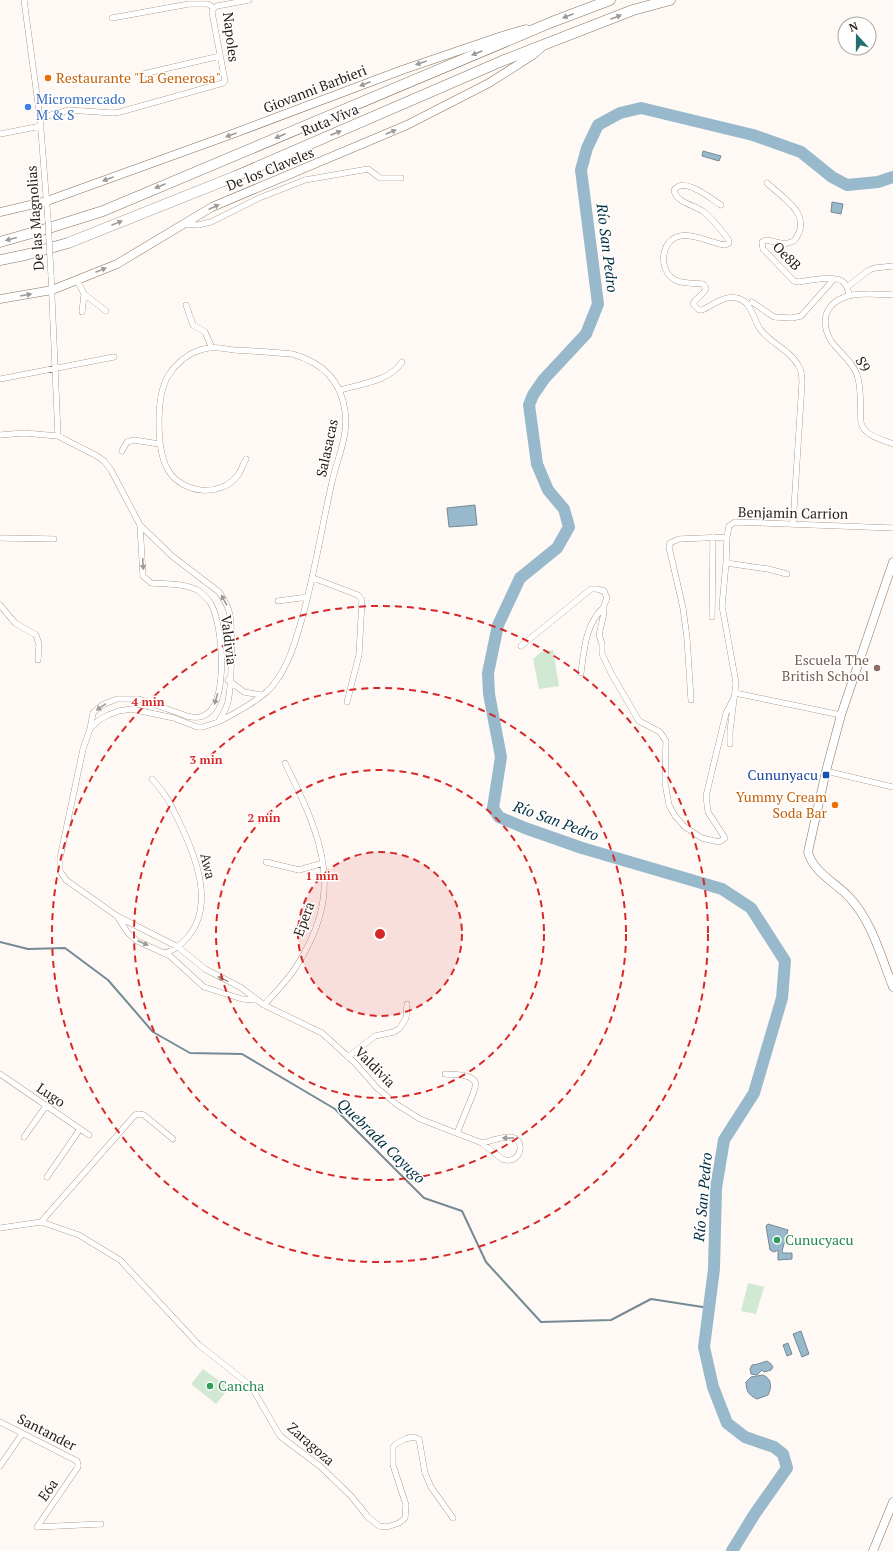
<svg xmlns="http://www.w3.org/2000/svg" width="893" height="1551" font-family="'PT Serif',serif">
<style>
.green{fill:#d1e8d3}
.water{fill:#97b9cb;stroke:#758a94}
.lines{fill:none;stroke-linecap:round;stroke-linejoin:round}
.stream{stroke:#758a94;stroke-width:2}
.river{stroke:#97b9cb;stroke-width:12}
.street-casing{stroke:#88725d;stroke-width:6}
.secondary-casing{stroke:#88725d;stroke-width:9}
.highway-casing{stroke:#88725d;stroke-width:11}
.street{stroke:#fff;stroke-width:5.5}
.secondary{stroke:#fff;stroke-width:8}
.highway{stroke:#fff;stroke-width:10}
.street-bridge-casing{stroke:#88725d;stroke-width:6;stroke-linecap:butt}
.street-bridge{stroke:#fff;stroke-width:5.5}
.oneway{fill:#9d9996}
.ring{fill:none;stroke:#d62828;stroke-width:2;stroke-dasharray:7 5}
.food-dot{fill:#e8710a;stroke:#fff;stroke-width:1.5}
.shop-dot{fill:#3f7fe0;stroke:#fff;stroke-width:1.5}
.education-dot{fill:#8d6e63;stroke:#fff;stroke-width:1.5}
.transit-dot{fill:#1a4fb4;stroke:#fff;stroke-width:1.5}
.leisure-dot{fill:#2e9e5b;stroke:#fff;stroke-width:1.5}
.labels{text-anchor:middle;stroke-width:3;stroke-linejoin:round;paint-order:stroke}
.street-label{font-size:14px;fill:#261d15;stroke:#fff}
.food-label{font-size:14px;fill:#c56008;stroke:#fff;text-anchor:start}
.shop-label{font-size:14px;fill:#366cbe;stroke:#fff;text-anchor:start}
.education-label{font-size:14px;fill:#785e54;stroke:#fff;text-anchor:end}
.transit-label{font-size:14px;fill:#164399;stroke:#fff;text-anchor:end}
.leisure-label{font-size:14px;fill:#27864d;stroke:#fff;text-anchor:start}
.water-label{font-size:15px;font-style:italic;fill:#002f42;stroke:#fff}
.centre{fill:#d62828;stroke:#fff;stroke-width:2}
.ring-label{font-size:12px;text-anchor:middle;font-weight:bold;fill:#d62828;stroke:#fff;stroke-width:3;stroke-linejoin:round;paint-order:stroke}
</style>
<rect width="100%" height="100%" fill="#fef9f4"/>
<!-- green -->
<path class="green" d="M553,650L559,686L539,689L533,659L541,652Z
M748,1283L764,1287L756,1314L741,1311Z
M203,1369L229,1388L216,1404L191,1384Z"/>
<!-- water -->
<path class="water" d="M703,151L721,156L719,161L702,156Z
M832,202L843,204L841,214L831,212Z
M475,505L477,525L449,527L447,508Z
M768,1224L788,1230L782,1251L783,1253H792V1259L778,1260V1250L774,1252L770,1250L766,1226Z
M801,1331L809,1354L802,1357L793,1334Z
M788,1343L792,1354L787,1356L783,1345Z
M767,1361L771,1364L773,1367L771,1370L764,1372L762,1370L757,1375L751,1374L750,1369L752,1365L758,1364Z
M763,1375C772,1379 772,1387 768,1395L757,1399C749,1395 746,1392 746,1382L751,1377Z"/>
<g class="lines">
<!-- stream -->
<path class="stream" d="M0,942L28,949L65,948L108,980L153,1032L190,1053L242,1054L335,1109L424,1198L462,1211L486,1262L541,1322L611,1320L651,1299L709,1308"/>
<!-- river -->
<path class="river" d="M732,1551L754,1515L787,1468L783,1454L774,1447L745,1437L727,1423L713,1387L704,1347L714,1269L716,1188L724,1140L754,1093L782,998L785,961L751,908L722,889L582,848L525,828L499,817L493,808L501,757L489,694L488,673L498,625L520,578L557,548L569,527L564,509L548,490L537,464L529,405L533,395L544,379L586,334L598,304L581,170L587,148L598,125L620,113L641,108L753,135L801,152L832,177L847,185L878,182L893,177"/>
<!-- street casing -->
<g class="street-casing">
<path id="street" d="M24,0L40,118L48,220
M112,18L189,4H208L214,8
M143,74L220,56
M40,118L69,110L113,113L120,112L223,83L225,81L212,12L214,8L217,6L249,0
M0,134L41,126
M767,183C785,200 814,215 794,241L785,244L766,240L762,242L763,249L794,281L799,282C809,280 834,276 842,281C847,284 848,290 849,295
M721,205C710,198 684,176 674,190C676,203 695,205 704,212C713,219 721,230 728,239L729,243L725,245C712,243 692,233 680,236C660,240 658,271 675,280C684,284 693,283 703,284L706,288C704,295 696,297 693,304L699,310H702C713,305 724,295 737,298C751,301 753,318 760,329C770,343 790,350 798,365C802,370 802,377 802,383L793,524
M185,224L198,225L211,222L259,198L305,180L368,169L380,178H401
M51,275L58,436
M77,280L84,294L106,311
M847,287L869,270L875,268L893,266
M893,295C870,294 835,289 826,315C824,325 826,333 831,341C839,352 853,362 857,375C862,389 860,408 861,423C866,437 881,439 893,444
M752,302L774,317L792,318L801,316L834,279
M186,305L193,325L205,332L212,348
M82,312L84,294
M0,379L114,357
M340,390C361,384 390,381 402,362
M0,435L24,433L58,436L97,456L104,461L111,470L140,525L172,556L219,592C223,598 227,604 229,611C233,625 232,691 227,705C225,711 222,716 218,722L203,727H197L174,718L131,709L119,711L108,715L99,720L90,729L83,749L60,858V871L66,880L117,916L178,947L205,969L240,987L264,1005L322,1033L355,1063L377,1088L396,1104L420,1119L482,1143L502,1159C522,1167 528,1135 507,1137C499,1138 490,1141 482,1143
M122,451L127,442L134,440L159,444
M0,538L54,539
M726,563L768,569L787,574
M313,578L358,595L362,600L359,655L347,702
M278,601L308,597
M0,605L15,623L36,635L39,644L38,660
M712,617L713,537
M521,646L591,589H597L604,591L607,598L603,608
M581,673C584,651 585,625 603,608L604,613L599,635L602,644V654L611,673L639,721L660,732L666,741L665,783L669,805L675,816L685,827L702,838L719,842L725,838L708,812L706,796L726,713L734,698
M228,680L244,692L261,695
M735,693L841,715
M691,700L687,638L683,608L669,547L670,543L679,539L727,537
M220,721C234,714 265,697 274,684C290,663 296,639 303,615C315,571 322,526 332,482C337,459 349,435 345,411C341,380 321,362 292,354C272,352 253,351 234,350C226,349 218,347 210,348C205,348 200,350 195,352C185,356 174,366 168,376C156,396 156,449 168,470C182,494 221,498 238,475C241,471 243,464 246,459
M90,729L93,713L102,705L117,699H139L187,716C194,718 202,718 208,713C228,698 223,625 211,604C208,599 204,595 199,591C185,583 166,584 151,583L143,576L140,525
M730,744V731L736,683L722,606L726,563L727,537L729,526L735,522L893,528
M826,771L893,787
M152,779C167,794 173,809 182,828C197,860 215,908 186,939C179,946 174,951 164,953
M266,862L299,870L323,863
M117,916L128,933L137,941L170,956L204,987L242,999L255,1000
M264,1005C274,994 285,983 294,970C346,892 323,840 285,763
M348,1057L375,1036L394,1032L400,1028L406,1018L407,1004
M0,1074L89,1135
M445,1074C454,1075 472,1073 476,1084L473,1094L457,1133
M24,1137L46,1106
M47,1177L80,1129
M41,1222L135,1115L139,1114L144,1115L173,1139
M0,1228L41,1222L79,1235L120,1260L199,1345L251,1386L280,1436L321,1467L351,1496L368,1517L379,1526L387,1527L399,1523L405,1518L406,1505L393,1465V1447L396,1444L405,1439L413,1437L419,1439L425,1473L431,1487L453,1518
M0,1422L77,1461L78,1464V1467L37,1527
M0,1466L22,1434
M37,1527L101,1524"/>
</g>
<!-- secondary casing -->
<g class="secondary-casing">
<path id="secondary" d="M0,212L47,201L235,133L402,70L502,36L526,29
M0,299L52,290L117,264L212,207L407,125L489,83L533,55L542,47
M893,562L841,715L826,771L808,852C813,872 836,883 849,897C872,921 881,957 893,987
M873,1551L893,1502"/>
</g>
<!-- highway casing -->
<g class="highway-casing">
<path id="highway" d="M0,242L49,228L103,211L552,22L610,0
M0,260L25,255L68,243L236,176L502,61L633,10L670,0"/>
</g>
<!-- street -->
<use href="#street" class="street"/>
<!-- secondary -->
<use href="#secondary" class="secondary"/>
<!-- highway -->
<use href="#highway" class="highway"/>
<!-- street-bridge casing -->
<g class="street-bridge-casing">
<path id="street-bridge" d="M48,220L51,275"/>
</g>
<!-- street-bridge -->
<use href="#street-bridge" class="street-bridge"/>
</g>
<!-- one-way arrows -->
<defs><path id="oneway-solid" d="M-6-.8H1V-3.2L6.5 0L1 3.2V.8H-6Z"/></defs>
<g class="oneway">
<use href="#oneway-solid" transform="translate(568 16) rotate(159)"/>
<use href="#oneway-solid" transform="translate(616 17) rotate(-21)"/>
<use href="#oneway-solid" transform="translate(477 53) rotate(157)"/>
<use href="#oneway-solid" transform="translate(421 63) rotate(161)"/>
<use href="#oneway-solid" transform="translate(365 84) rotate(159)"/>
<use href="#oneway-solid" transform="translate(391 132) rotate(-23)"/>
<use href="#oneway-solid" transform="translate(336 133) rotate(-23)"/>
<use href="#oneway-solid" transform="translate(231 135) rotate(160)"/>
<use href="#oneway-solid" transform="translate(280 136) rotate(157)"/>
<use href="#oneway-solid" transform="translate(108 179) rotate(160)"/>
<use href="#oneway-solid" transform="translate(160 186) rotate(157)"/>
<use href="#oneway-solid" transform="translate(214 207) rotate(-25)"/>
<use href="#oneway-solid" transform="translate(117 223) rotate(-22)"/>
<use href="#oneway-solid" transform="translate(11 239) rotate(165)"/>
<use href="#oneway-solid" transform="translate(101 270) rotate(-22)"/>
<use href="#oneway-solid" transform="translate(26 295) rotate(-10)"/>
<use href="#oneway-solid" transform="translate(143 564) rotate(87)"/>
<use href="#oneway-solid" transform="translate(224 600) rotate(-119)"/>
<use href="#oneway-solid" transform="translate(216 699) rotate(107)"/>
<use href="#oneway-solid" transform="translate(101 707) rotate(145)"/>
<use href="#oneway-solid" transform="translate(143 943) rotate(25)"/>
<use href="#oneway-solid" transform="translate(223 979) rotate(-154)"/>
<use href="#oneway-solid" transform="translate(508 1138) rotate(-179)"/>
</g>
<!-- distance rings -->
<circle cx="380" cy="934" r="82" fill="#d62828" fill-opacity=".12"/>
<g class="ring">
<circle cx="380" cy="934" r="82"/>
<circle cx="380" cy="934" r="164"/>
<circle cx="380" cy="934" r="246"/>
<circle cx="380" cy="934" r="328"/>
</g>
<!-- markers -->
<g class="food-dot">
<circle cx="48" cy="78" r="4"/>
<circle cx="835" cy="805" r="4"/>
</g>
<circle class="shop-dot" cx="28" cy="107" r="4"/>
<circle class="education-dot" cx="877" cy="668" r="4"/>
<rect class="transit-dot" x="822" y="771" width="8" height="8" rx="2"/>
<g class="leisure-dot">
<circle cx="777" cy="1240" r="4"/>
<circle cx="210" cy="1386" r="4"/>
</g>
<g class="labels">
<!-- street labels -->
<g class="street-label">
<text transform="translate(231 37) rotate(83)" y="5">Napoles</text>
<text transform="translate(315 89) rotate(-21)" y="5">Giovanni Barbieri</text>
<text transform="translate(330 120) rotate(-23)" y="5">Ruta Viva</text>
<text transform="translate(270 169) rotate(-22)" y="5">De los Claveles</text>
<text transform="translate(35 218) rotate(-94)" y="5">De las Magnolias</text>
<text transform="translate(787 256) rotate(46)" y="5">Oe8B</text>
<text transform="translate(863 364) rotate(61)" y="5">S9</text>
<text transform="translate(327 448) rotate(-78)" y="5">Salasacas</text>
<text transform="translate(793 513) rotate(1)" y="5">Benjamin Carrion</text>
<text transform="translate(229 640) rotate(83)" y="5">Valdivia</text>
<text transform="translate(208 866) rotate(77)" y="5">Awa</text>
<text transform="translate(304 919) rotate(-70)" y="5">Epera</text>
<text transform="translate(375 1067) rotate(45)" y="5">Valdivia</text>
<text transform="translate(51 1095) rotate(34)" y="5">Lugo</text>
<text transform="translate(47 1432) rotate(27)" y="5">Santander</text>
<text transform="translate(311 1444) rotate(41)" y="5">Zaragoza</text>
<text transform="translate(48 1490) rotate(-55)" y="5">E6a</text>
</g>
<!-- food labels -->
<g class="food-label">
<text x="56" y="83">Restaurante "La Generosa"</text>
<text x="827" y="802" text-anchor="end">Yummy Cream<tspan x="827" dy="16">Soda Bar</tspan></text>
</g>
<!-- shop labels -->
<g class="shop-label">
<text x="36" y="104">Micromercado<tspan x="36" dy="16">M &amp; S</tspan></text>
</g>
<!-- education labels -->
<g class="education-label">
<text x="869" y="665">Escuela The<tspan x="869" dy="16">British School</tspan></text>
</g>
<!-- transit labels -->
<g class="transit-label">
<text x="818" y="780">Cununyacu</text>
</g>
<!-- leisure labels -->
<g class="leisure-label">
<text x="785" y="1245">Cunucyacu</text>
<text x="218" y="1391">Cancha</text>
</g>
<!-- water labels -->
<g class="water-label">
<text transform="translate(607 248) rotate(83)" y="5">Río San Pedro</text>
<text transform="translate(556 821) rotate(20)" y="5">Río San Pedro</text>
<text transform="translate(381 1141) rotate(44)" y="5">Quebrada Cayugo</text>
<text transform="translate(703 1197) rotate(-85)" y="5">Río San Pedro</text>
</g>
</g>
<circle cx="380" cy="934" r="6" class="centre"/>
<g class="ring-label">
<text x="148" y="706">4 min</text>
<text x="206" y="764">3 min</text>
<text x="264" y="822">2 min</text>
<text x="322" y="880">1 min</text>
</g>
<!-- north arrow -->
<g transform="translate(857 36) rotate(339)"><circle r="19" fill="#ffffff" stroke="#a8a5a1"/>
<path d="M0-3L7 15L0 10L-7 15Z" fill="#226e70"/>
<text y="-6" font-size="11" font-weight="bold" text-anchor="middle" fill="#261d15">N</text>
</g>
</svg>
